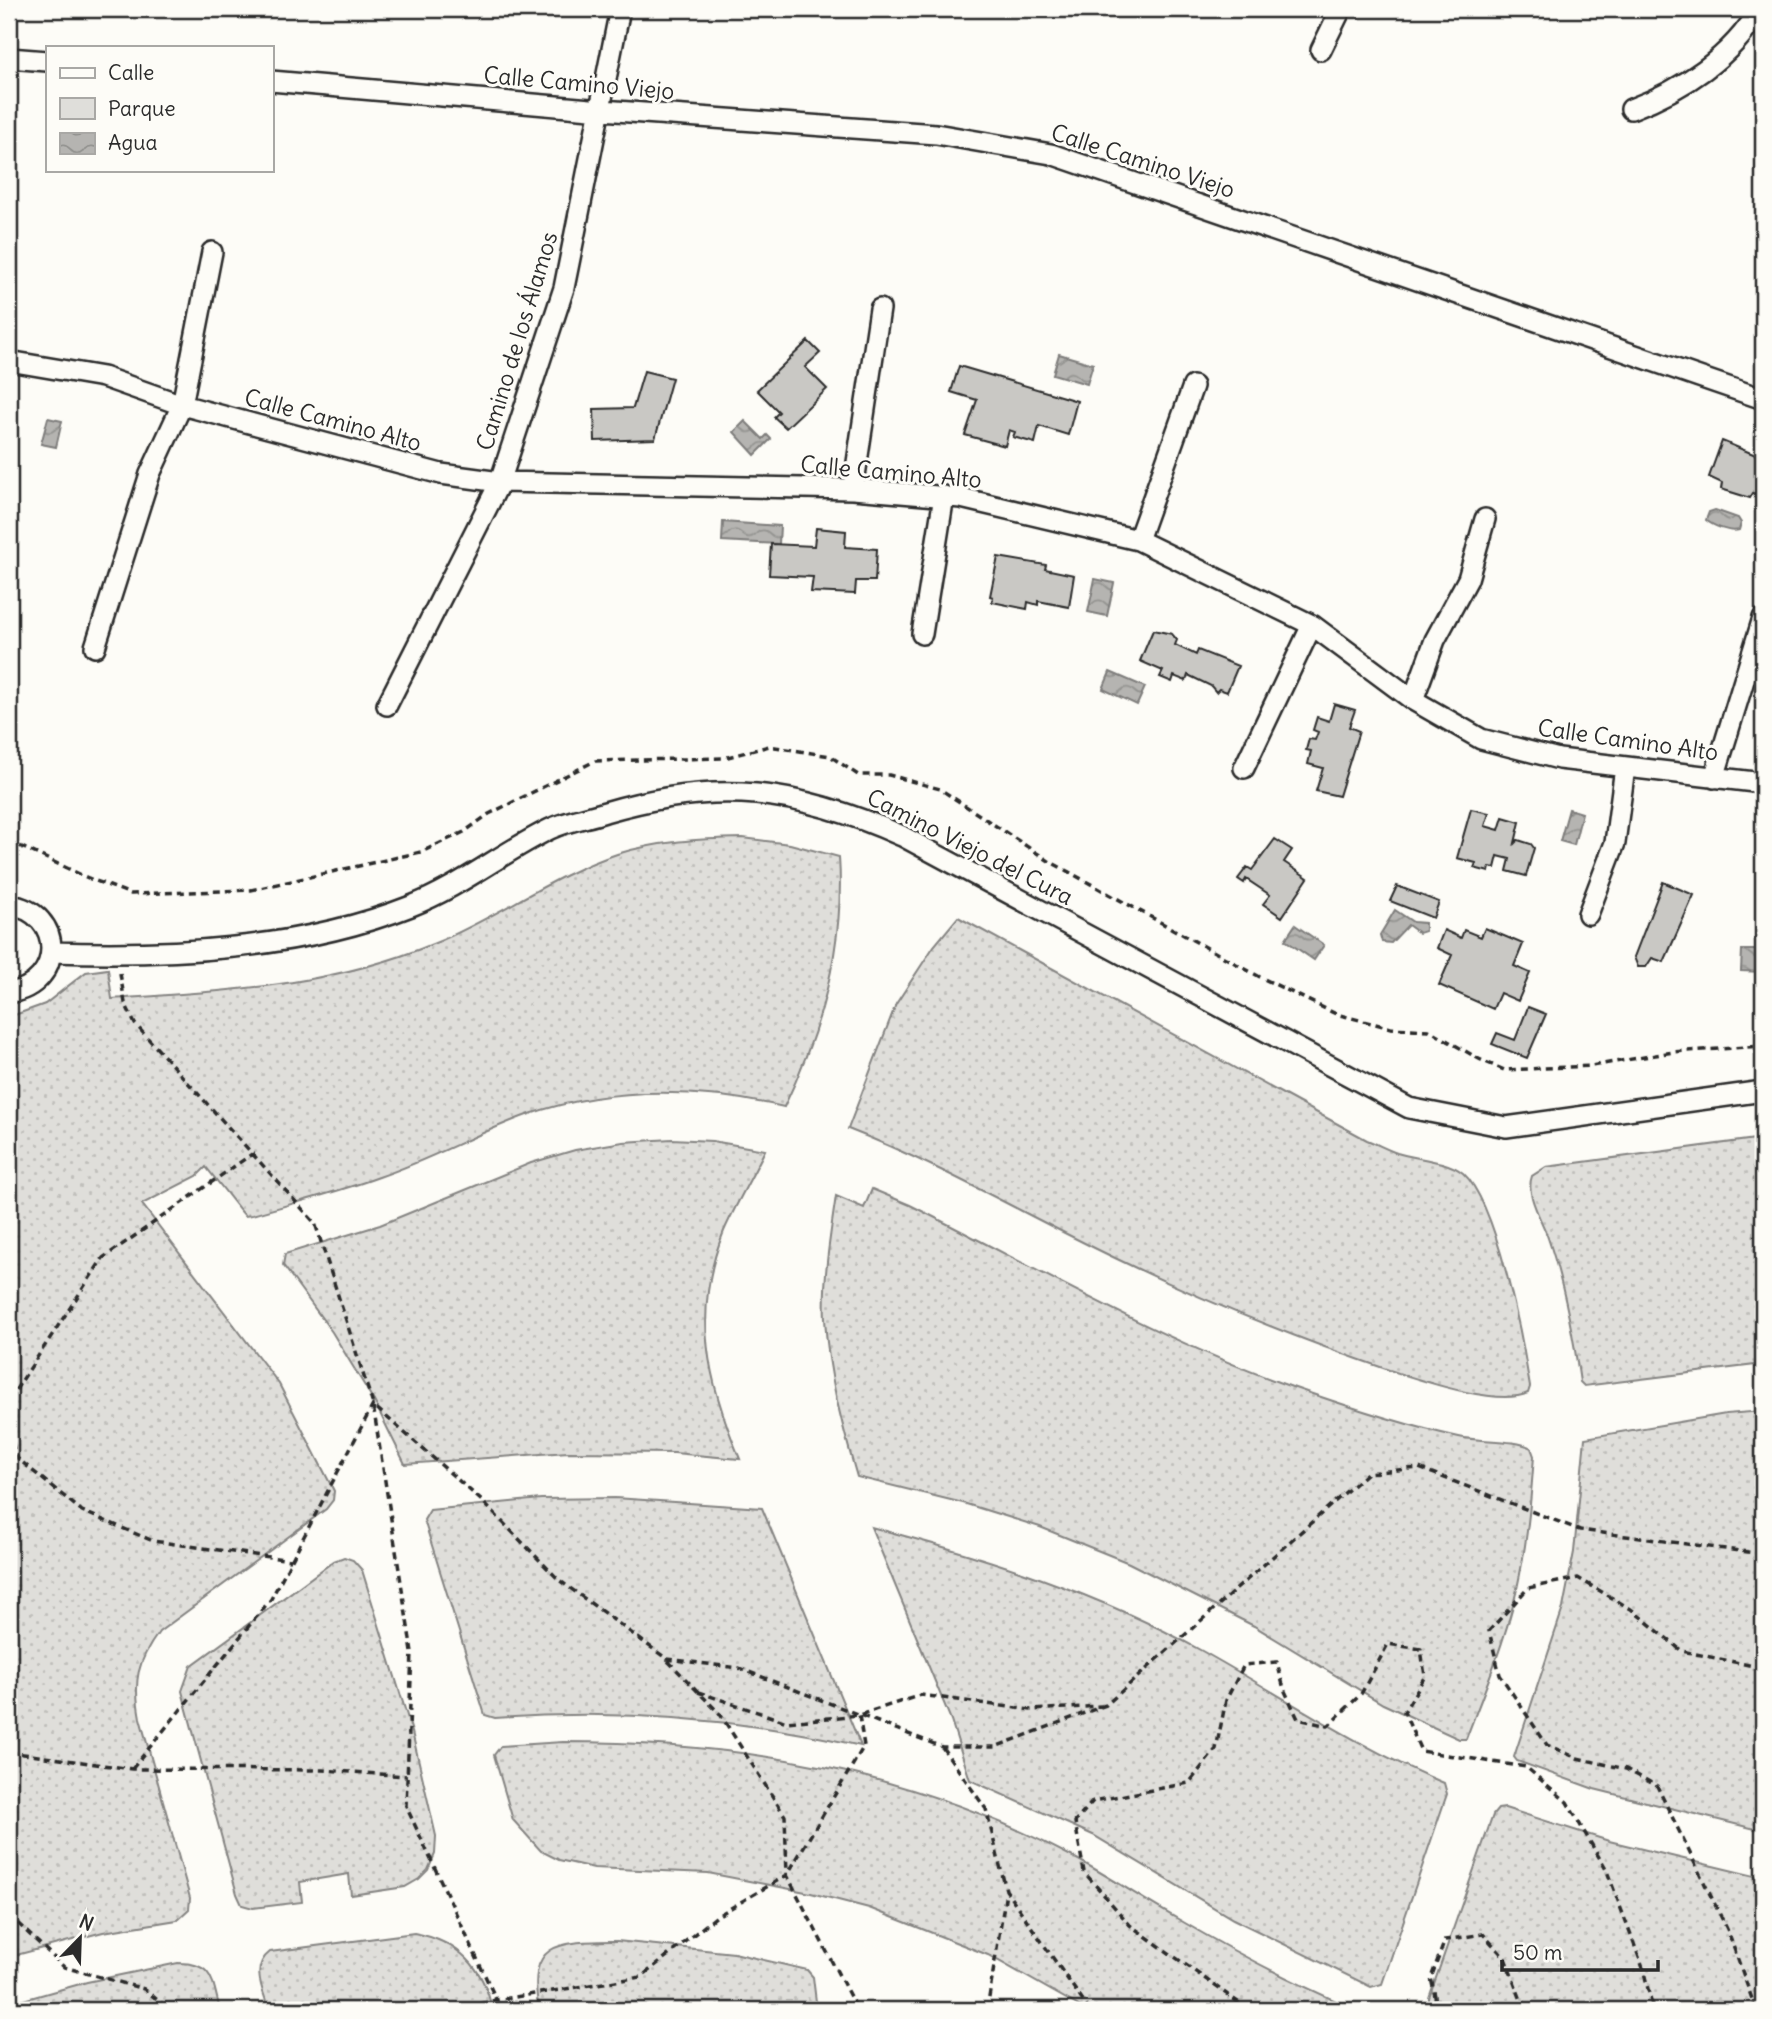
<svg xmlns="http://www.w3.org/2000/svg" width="1772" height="2019" font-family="Delius,sans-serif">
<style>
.green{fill:url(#green-dots);stroke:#858482;stroke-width:2}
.water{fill:url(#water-waves);stroke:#7e7d7b;stroke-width:2}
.building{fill:#c9c8c4;stroke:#2b2b2b;stroke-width:2}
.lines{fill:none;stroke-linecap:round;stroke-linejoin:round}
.minor-casing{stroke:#2b2b2b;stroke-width:24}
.path{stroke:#2b2b2b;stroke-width:3.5;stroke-dasharray:7 5;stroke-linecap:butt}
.minor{stroke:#fdfcf7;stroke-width:19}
.labels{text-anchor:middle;stroke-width:6;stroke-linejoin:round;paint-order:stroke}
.street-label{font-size:23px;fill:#2b2b2b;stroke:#fdfcf7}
</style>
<defs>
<pattern id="green-dots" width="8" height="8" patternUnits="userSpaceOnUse" patternTransform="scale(1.75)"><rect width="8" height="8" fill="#dfdeda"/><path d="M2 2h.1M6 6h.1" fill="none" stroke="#c0bfbb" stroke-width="1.8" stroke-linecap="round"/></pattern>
<pattern id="water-waves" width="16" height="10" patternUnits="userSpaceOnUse" patternTransform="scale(1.75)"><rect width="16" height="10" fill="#b5b4b1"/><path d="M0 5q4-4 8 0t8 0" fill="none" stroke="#939390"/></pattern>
</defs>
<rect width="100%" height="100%" fill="#fdfcf7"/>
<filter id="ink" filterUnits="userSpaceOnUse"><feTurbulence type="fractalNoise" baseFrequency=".0143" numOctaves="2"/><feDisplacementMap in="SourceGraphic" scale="14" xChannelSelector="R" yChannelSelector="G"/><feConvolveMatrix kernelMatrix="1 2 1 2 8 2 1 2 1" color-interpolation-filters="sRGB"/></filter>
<g filter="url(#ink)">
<!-- green -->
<path class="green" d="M743,838L790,844L839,857C845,945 822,1028 784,1107C699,1088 610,1086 527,1115C477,1133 430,1160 379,1177C338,1192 294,1203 252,1215L245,1216L240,1210L206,1167L197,1176L142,1204L279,1384L334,1491L333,1500L326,1509L159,1632C137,1662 133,1681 140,1718L190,1898L189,1909L177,1920L103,1932L9,1957V1017L45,1004L86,972L108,969L112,999C223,991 331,987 435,943C498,917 553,875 617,854C658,841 700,839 743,838Z
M958,917L1367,1140C1377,1144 1386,1149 1397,1153C1416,1159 1447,1160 1463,1173C1497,1203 1523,1341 1530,1387L1528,1393C1497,1407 1421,1380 1389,1370C1295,1338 1204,1301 1115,1258C1025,1215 941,1165 848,1129L896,1004L934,946Z
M1763,1138V1364L1584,1386L1580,1382C1573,1334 1564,1284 1548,1238C1542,1220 1525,1195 1532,1176L1546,1167Z
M672,1139L712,1141L765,1150C752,1177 736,1204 724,1231C691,1312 708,1383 740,1459L674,1453L568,1452L405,1464L374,1401L332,1332L283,1265L285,1254L380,1225L531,1163L575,1150L623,1142Z
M872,1189L910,1205C1038,1269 1161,1341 1295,1388C1349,1407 1403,1425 1459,1437C1480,1442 1516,1439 1531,1448L1534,1456C1531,1496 1528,1535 1520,1574C1510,1630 1486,1686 1466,1739H1459L1383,1704L1254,1626L1129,1563L1040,1527L963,1503L857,1477C842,1425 828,1373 825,1319C823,1278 830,1236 836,1196L864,1208Z
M1763,1411V1831L1594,1789L1517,1761L1514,1757L1563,1608L1574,1552L1585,1438L1726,1414Z
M615,1498L762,1508L861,1746C739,1718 619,1709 495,1718L485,1715L424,1520L430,1510L541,1499Z
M871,1527C986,1557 1098,1593 1202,1651C1283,1696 1358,1748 1444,1783L1447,1794L1382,1984L1371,1987L1233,1919L1093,1835L970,1780L951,1720Z
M344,1557L353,1560L362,1570L412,1732L436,1836L435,1854L428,1870L419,1879L405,1887L351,1895L349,1874L300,1882L302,1902L253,1908L242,1905L237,1894L182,1691L191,1666L334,1561Z
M563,1742C743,1742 912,1771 1073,1857C1109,1876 1142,1899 1178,1919C1234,1952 1291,1982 1352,2008L1351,2010H1086L988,1955L869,1908L811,1893L708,1873L594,1868L559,1860L541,1851L513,1820L494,1755L501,1746Z
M1505,1808L1609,1841L1763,1878V2010H1435L1429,2007V1998L1493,1815L1498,1809Z
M414,1933C457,1941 484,1966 492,2010H269C263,1990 250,1967 270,1952Z
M617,1941L734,1953L807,1970L813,1977L817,2010H539C526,1940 559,1942 617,1941Z
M178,1963C214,1963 212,1980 220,2010H9V2004L87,1982Z"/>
<!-- water -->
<path class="water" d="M1059,354L1093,364L1087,384L1053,374Z
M48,418L62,421L56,447L41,444Z
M745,421L763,439L767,435L771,439L755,455L734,432Z
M1715,510L1738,518L1741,523L1739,530C1730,533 1713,526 1706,520L1709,512Z
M723,522L780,526L779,544L722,541Z
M1095,579L1114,583L1107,616L1088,612Z
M1110,672L1145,687L1137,705L1103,689Z
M1569,809L1582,813L1574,845L1560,841Z
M1395,910L1413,922L1425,923V931L1419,933L1408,925L1391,943L1382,942L1380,935Z
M1295,925L1324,945L1314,960L1285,940Z
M1742,950H1763V972L1741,971Z"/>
<!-- building -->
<path class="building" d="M808,341L820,353L805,367L827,389L786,428L774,417L779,412L757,390Z
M959,366L1077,401L1068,435L1039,426L1035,443L1013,437L1015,432L1009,430L1005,446L965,435L977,400L951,392Z
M644,371L672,378L655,439L595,441L594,409L633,408Z
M1722,441L1763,458V497L1753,493L1750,498L1721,489L1722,483L1709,477Z
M816,528L846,531L845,547L877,549L875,581H856L855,594L811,592L813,577L769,575L771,544L814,546Z
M998,557L1046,565L1045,569L1074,575L1069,607L1038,601V605L1028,602L1027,609L992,602L993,597L990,596Z
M1153,630L1172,634L1177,640L1175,645L1196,655L1198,650L1238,666L1227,692L1219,689L1216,692L1211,686L1188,675L1186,681L1174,676L1172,682L1160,677L1163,671L1140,661Z
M1334,704L1355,710L1349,727L1359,731L1339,796L1316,791L1323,768L1308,764L1311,751L1306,750L1309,739L1315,740L1318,732L1313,730L1317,717L1329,721Z
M1471,809L1489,813L1485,826L1499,830L1503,817L1520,822L1515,843L1518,840L1531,844L1534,848L1526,876L1507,871L1510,859L1498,856L1495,868L1490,867L1489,872L1474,868L1476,863L1457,858Z
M1275,839L1292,850L1284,862L1308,878L1282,917L1263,904L1270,895L1246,879L1244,883L1238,879L1247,867L1252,870Z
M1663,882L1694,895L1664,962L1652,958L1646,967H1638L1634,957Z
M1397,886L1439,902L1433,918L1390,901Z
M1485,928L1523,944L1514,966L1530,973L1518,1001L1500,993L1493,1009L1439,985L1452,955L1437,948L1444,930L1461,938L1464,930L1481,937Z
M1528,1007L1546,1014L1527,1058L1492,1044L1497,1033L1515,1040Z"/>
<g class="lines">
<!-- minor casing -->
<g class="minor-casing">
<path id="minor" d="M1321,50L1341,9
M9,58L47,61
M271,81L602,110L936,134L1051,154L1763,399
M1631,109C1682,90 1732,57 1760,9
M9,361L103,377L182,405L441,474L500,482L853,489L961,498L1138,540L1312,625L1413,700L1481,739L1559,759L1763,783
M853,489L880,309
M1138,540L1193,386
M922,634L944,496
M95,647L150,474L182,405L212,252
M1413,700L1435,640L1468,579L1485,519
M387,705L500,482L564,288L620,9
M1244,768L1312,625
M1714,778L1763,618
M9,905C65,912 65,984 9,993
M1588,914L1615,843L1625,767
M52,952C171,956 299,950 411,906C460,887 503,852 550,829C567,821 587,818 605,812C717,779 797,789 902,836L1409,1108L1506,1127L1763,1091"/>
</g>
<!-- path -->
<path class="path" d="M9,841L88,878L131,894L251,890L421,852L464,832L489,814L595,761L724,758L769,746L830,756L858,775H889L940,789L1049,861L1260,977L1336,1014L1391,1028L1429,1030L1479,1059L1504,1070L1591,1066L1673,1052L1763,1046
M120,973L125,1003L135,1024L315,1223L373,1405L412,1652L406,1806L501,2010
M9,1400L103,1258L252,1154
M9,1431L17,1458L82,1511L153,1541L291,1560
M668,1661L720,1714L785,1816L787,1875L857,2010
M698,1692L787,1722L859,1715L921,1695L1031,1710L1102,1706
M942,1747L986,1809L1006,1890L1089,2010
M9,1752L132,1769L323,1770L407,1776
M132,1769L271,1599L373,1405L482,1501L559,1580L667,1659L739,1668L942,1747H995L1106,1705L1367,1473L1419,1468L1580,1530L1763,1554
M9,1915L64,1967L144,1989L170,2010
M457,2010L496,2000L641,1977L717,1916L787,1875L864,1746L859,1715
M987,2010L1006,1892
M1249,2010L1130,1925L1084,1872L1075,1822L1093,1801L1189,1783L1216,1749L1226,1700L1244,1665L1277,1662L1284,1689L1298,1719L1328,1726L1361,1694L1388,1644L1421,1649L1425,1676L1404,1712L1421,1751L1526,1767L1567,1802L1607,1871L1643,1968L1653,2010
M1438,2010L1431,1978L1445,1940L1483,1934L1505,1958L1521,2000L1532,2010
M1756,2010L1727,1929L1657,1786L1626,1769L1577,1758L1547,1745L1500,1675L1489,1631L1528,1588L1578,1578L1631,1609L1682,1651L1763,1668"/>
<!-- minor -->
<use href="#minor" class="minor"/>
</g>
</g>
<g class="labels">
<!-- street labels -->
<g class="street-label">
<text transform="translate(579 83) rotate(5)" y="8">Calle Camino Viejo</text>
<text transform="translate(1143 161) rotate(18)" y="8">Calle Camino Viejo</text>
<text transform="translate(517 341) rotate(-73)" y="8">Camino de los Álamos</text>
<text transform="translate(333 420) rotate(15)" y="8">Calle Camino Alto</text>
<text transform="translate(891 472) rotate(5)" y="8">Calle Camino Alto</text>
<text transform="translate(1628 740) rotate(8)" y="8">Calle Camino Alto</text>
<text transform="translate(970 847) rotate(27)" y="8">Camino Viejo del Cura</text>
</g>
</g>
<!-- margin -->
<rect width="1772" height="2019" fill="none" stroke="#fdfcf7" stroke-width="35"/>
<rect x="18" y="18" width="1737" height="1984" fill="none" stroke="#2b2b2b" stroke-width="2.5" filter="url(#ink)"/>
<!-- legend -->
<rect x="46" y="46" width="228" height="126" fill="#fdfcf7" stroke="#a9a8a5" stroke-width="2"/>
<rect x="60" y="68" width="35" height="10" fill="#fdfcf7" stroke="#a9a8a5" stroke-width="2"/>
<text x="108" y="80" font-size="21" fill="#2b2b2b">Calle</text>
<rect x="60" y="98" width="35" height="21" fill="#dfdeda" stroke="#a9a8a5" stroke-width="2"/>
<text x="108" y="116" font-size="21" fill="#2b2b2b">Parque</text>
<rect x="60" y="133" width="35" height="21" fill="url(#water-waves)" stroke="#a9a8a5" stroke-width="2"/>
<text x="108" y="150" font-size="21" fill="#2b2b2b">Agua</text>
<!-- north arrow -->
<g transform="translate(80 1938) rotate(23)" stroke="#fdfcf7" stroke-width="5" paint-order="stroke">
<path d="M0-5L12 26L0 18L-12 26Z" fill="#2b2b2b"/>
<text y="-10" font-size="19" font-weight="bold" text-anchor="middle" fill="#2b2b2b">N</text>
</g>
<!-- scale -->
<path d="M1502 1960v10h156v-10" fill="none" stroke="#2b2b2b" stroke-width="3.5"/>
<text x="1513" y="1960" font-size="21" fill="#2b2b2b" stroke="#fdfcf7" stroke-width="5" paint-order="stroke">50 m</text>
</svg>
